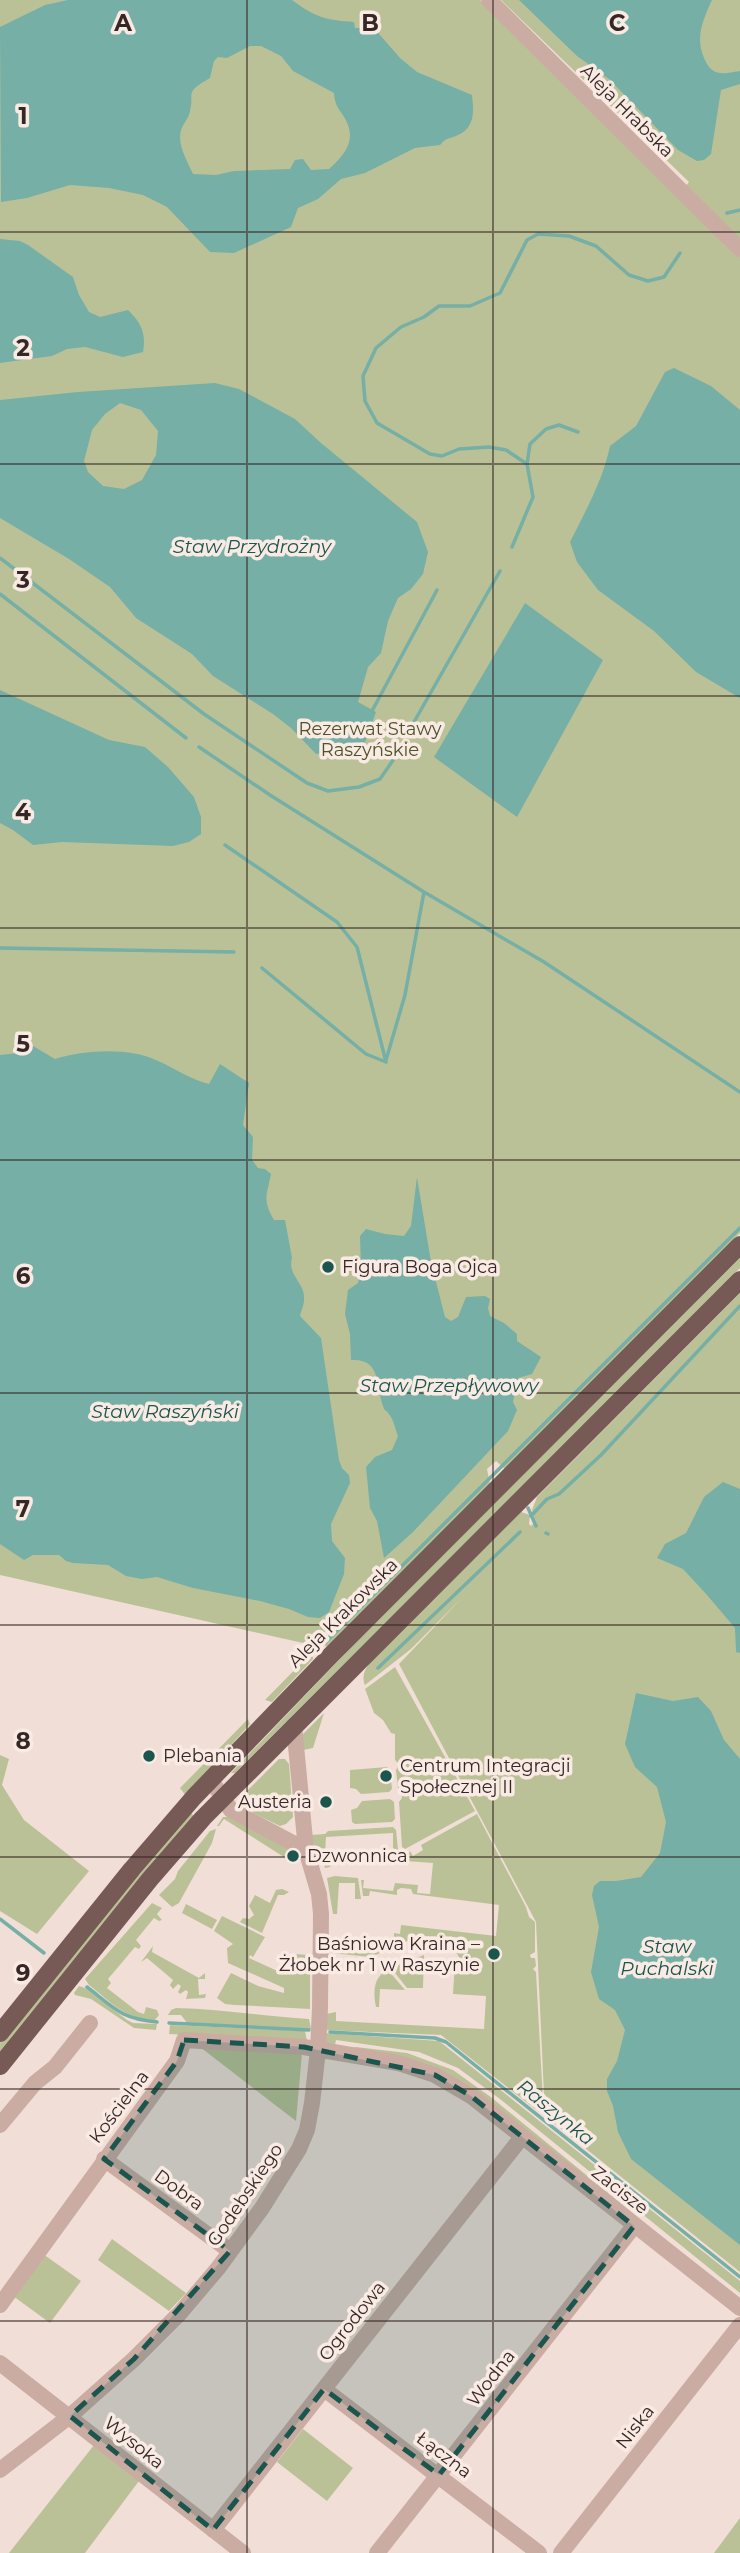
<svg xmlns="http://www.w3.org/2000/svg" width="740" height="2553" font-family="Montserrat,sans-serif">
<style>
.green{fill:#bbc197;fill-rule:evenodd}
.water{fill:#75afa6;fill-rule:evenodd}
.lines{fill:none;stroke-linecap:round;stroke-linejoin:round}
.stream{stroke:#75afa6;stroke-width:3.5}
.minor{stroke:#caaca3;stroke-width:16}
.major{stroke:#775a55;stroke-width:18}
.marked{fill:#1a564e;fill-opacity:0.2;stroke:#1a564e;stroke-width:5;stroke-dasharray:14 9;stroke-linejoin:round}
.grid{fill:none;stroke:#342725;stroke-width:2;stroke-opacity:0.55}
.poi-dot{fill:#1a564e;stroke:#f9eae3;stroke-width:2.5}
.labels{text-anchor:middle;stroke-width:7;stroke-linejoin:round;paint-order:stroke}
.street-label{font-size:18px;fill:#342725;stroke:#f9eae3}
.park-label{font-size:18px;fill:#4c5328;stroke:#f9eae3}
.poi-label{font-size:18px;fill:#342725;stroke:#f9eae3;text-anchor:start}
.water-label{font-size:19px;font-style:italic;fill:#1a564e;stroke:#f9eae3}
.grid-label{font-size:23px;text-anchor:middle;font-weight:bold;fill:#342725;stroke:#f9eae3;stroke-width:7;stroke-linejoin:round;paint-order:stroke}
</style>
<rect width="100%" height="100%" fill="#f1dfd7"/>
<!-- green -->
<path class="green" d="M0,0H480L740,256V1233L505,1469L496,1461L487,1469L490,1484L327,1647L321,1643L371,1589L373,1584L312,1645L0,1575Z
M501,0H740V240L684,188L689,182Z
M740,1258V1268L235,1773H231L358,1640Z
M740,1293V2272L545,2116L536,1922L399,1664L461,1599L411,1649L365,1685C360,1674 368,1665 375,1657L521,1512L530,1515L529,1524L531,1526L535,1522L532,1510L537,1497Z
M312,1652L313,1659L272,1702L265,1700Z
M395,1667L475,1811L405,1849L402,1847L399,1802L402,1798L401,1792L398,1788L396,1770L399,1764L395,1760V1734L391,1733L383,1720L374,1713L365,1689Z
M324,1713L313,1748L303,1750L302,1735Z
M248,1719L250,1724L186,1796L180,1788Z
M0,1755L9,1759L2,1785L24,1820L89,1871L37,1934L0,1911Z
M279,1759H285L289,1764L293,1817L286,1824L280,1826L253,1813L254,1808L250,1807L246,1809L238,1803V1800Z
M387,1767L390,1770L392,1789L389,1792L361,1794L356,1789L350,1788V1770Z
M390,1799L394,1802L395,1819L392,1822L355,1824L352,1822L351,1810L357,1808L362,1801Z
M189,1811L194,1816L0,2053V2043Z
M477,1814L526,1907L529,1917L535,1922V1952L530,1955L531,1958H535L536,1966L533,1969L536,1972L543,2101L539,2112L441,2035L324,2030L326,2014L336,2012V2021L484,2029L486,1996L453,1994L455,1959H460L455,1950L456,1937L419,1936L371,1957L331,1953V1951L368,1953L384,1946L382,1941L394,1936V1933L400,1934L401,1925L496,1936L499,1905L413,1894L411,1889L401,1888L397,1890V1895L370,1891L369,1896H363L361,1880H364L363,1888L393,1891L395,1883L418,1885L417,1893L430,1894L433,1863L405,1861L410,1851L413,1856L423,1850L421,1845Z
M223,1817H228L291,1850L287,1859L224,1819L219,1826H217Z
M393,1827L396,1830L399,1859L340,1854L333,1860L330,1867L325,1868L323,1860L317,1859L310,1835L325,1834L328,1831ZM393,1833V1851L325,1854L326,1837Z
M216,1829L212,1843L179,1903L172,1907L159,1895L175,1879L178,1871L210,1831Z
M335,1876L358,1878L361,1899H355V1883H339L337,1914H333L327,1878Z
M282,1889L289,1892L284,1895H278L262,1933L240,1922L243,1918L249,1919L254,1915L249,1906L255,1895L270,1903L276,1890Z
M152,1903L162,1908L157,1914L162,1920L159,1921L154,1918L136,1940L141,1946L139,1949L135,1947L108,1979L111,1983L107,1988L138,2012L144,2014L146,2007L157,2010L159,2015L155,2020C125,2019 112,2003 89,1985L85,1979Z
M186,1904L217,1920L212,1929L182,1913Z
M222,1916L265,1937L253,1957L250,1955L249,1958L284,1974L293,1954L310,1955V2009L235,2005L225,2004L217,1998L231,1973L258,1986L284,1993V1988L228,1963L227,1948L233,1944L214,1931Z
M153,1946L152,1952L199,1978L205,1973V1979H198L199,1995L206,1994L205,1998L186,1999L188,1992L186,1990L180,1994L178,1992L181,1986L178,1984L173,1989L170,1985L173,1980L147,1958L141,1962Z
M424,1955L423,1988H407L391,1968Z
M388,1970L405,1990L380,1989L379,2007H376C373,1993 373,1976 388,1970Z
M79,1986L85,1988L127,2020L133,2023L157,2024L156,2030L134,2028L91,1999L75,1995L74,1993Z
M176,2008C220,2009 264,2016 309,2019L311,2029L187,2023L181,2015H168L171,2010Z
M170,2025L305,2031L307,2041L169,2034Z
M324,2033L439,2041L740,2281V2293L500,2099L458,2068L419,2052L336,2040L335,2045L347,2048L326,2044Z
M200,2047L302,2053L296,2121Z
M356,2047L407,2053L453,2070L492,2098L672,2245L471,2090L353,2048Z
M112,2239L186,2293L169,2311L98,2260Z
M43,2254L81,2281L50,2323L13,2296Z
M303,2429L353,2468L327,2501L277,2462Z
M94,2445L139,2481L85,2553H9Z
M740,2518V2553H714Z"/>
<!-- water -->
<path class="water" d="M68,0H292C315,17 325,20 354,22L355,28L373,27L400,58L417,72L472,95C474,112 475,129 456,136C448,139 446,138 440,145L415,148L365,173L341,179L318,199L298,208L291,227L234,253L210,252L167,207L143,195L109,188L70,185L27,198L1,202L0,27L45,5ZM250,46H261L281,56L293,71L334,93C335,110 343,111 348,125C355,144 342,157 329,169L311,170L303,159L295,160L290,169L234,171L216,175L193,174C187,160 177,145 181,130C183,124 187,120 189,115C196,92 182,94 210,78L214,61L218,57L227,58Z
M519,0H712C703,20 695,37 704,58C712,77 722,74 740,71V84L721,90L711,154L704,160L697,161L678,150L609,79L577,56Z
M0,239L20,241L28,245L73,277L79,295L89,312L100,317L128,310C142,324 146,333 143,352L123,357L85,347L67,349L52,356L0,363Z
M674,368L711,386L740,410V698L696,672L654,631L598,590L577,562L570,542C586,510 603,480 610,446L636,426L665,372Z
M215,383L239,389L295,419L321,443L417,522L428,552L423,574L411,589L398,598L388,621L381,653L368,667L358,702L376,712L363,748L316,754L291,728L273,714L213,676L192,654L136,618L110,587L69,559L0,518V400L78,392ZM120,403L141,410L158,431L156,455L142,480L124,489L103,486L88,472L84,461L92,430L105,414Z
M525,603L603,660L517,817L434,757Z
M0,690L109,740L145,747L168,767L194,797L201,817V834L189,842L173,846L62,842L33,845L13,830L0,823Z
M33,1046L55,1059C85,1050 129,1047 158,1061C176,1069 190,1079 209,1084L220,1064L249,1083L243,1125L253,1137L252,1160L258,1168L265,1169L271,1174C267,1195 262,1199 274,1220H285L292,1258C287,1276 306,1283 304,1300C304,1305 301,1311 300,1316L321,1338L339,1460L342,1468L349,1475L350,1483L331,1524L332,1541L345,1558L344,1574L329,1612L320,1618L308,1617L289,1609L260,1601L193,1588L157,1577L142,1579L126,1576L108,1565L73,1563L66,1561L59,1555H33L24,1560L0,1544V1055L18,1053Z
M417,1177L431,1262L445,1317L451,1321L458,1317L466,1297L485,1296L490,1299L488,1308L490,1316L504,1323L517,1334V1341L541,1357L532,1374L518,1378L513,1402L517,1410L508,1431L413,1532L384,1558L377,1521L370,1508L366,1467L375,1457L392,1450L398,1436C395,1429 394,1420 389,1414C384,1407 386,1414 383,1406C376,1385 381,1358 351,1360L350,1334L345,1314L348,1290L358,1283L361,1268L360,1236L366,1229L385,1234L404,1236L411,1226Z
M723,1482L740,1489V1653L736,1652L735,1628L707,1595L683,1569L657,1558L665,1544L686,1533L704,1497Z
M636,1693L673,1701L698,1697L711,1711L724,1740L740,1759V2245L631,2159L618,2132L613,2106L607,2091V2079L617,2061L625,2030L615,2010L599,1999L591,1972L599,1927L592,1895L594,1886L600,1881H616L641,1877L660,1853L666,1822L657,1787L635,1767L625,1744Z"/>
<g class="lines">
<!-- stream -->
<path class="stream" d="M727,213L740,210
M527,464L506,450L489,447L459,449L442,456L430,454L377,423L365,401L363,376L376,348L401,327L424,317L439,306H470L500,293L527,240L538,234L569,236L596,246L629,275L648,281L664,277L680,253
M512,547L533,497L527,464L530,444L546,429L559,425L578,432
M0,558L204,714L307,783L328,791L359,787L380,779L398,753
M0,594L186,738
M372,711L437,590
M410,729L500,571
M199,747L270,795L424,892L544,962L740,1092
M225,845L337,922L357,947L386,1062
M0,948L234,952
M262,968L366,1054L386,1062
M386,1060L405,995L424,892
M528,1508L536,1526
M531,1516L547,1499L559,1494L601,1455L740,1306
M546,1533L548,1534
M325,1643L740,1228
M378,1668L520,1532
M0,1919L44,1953
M87,1987C114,2008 121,2019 157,2022
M169,2023L309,2030
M330,2032L435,2038L446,2042L740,2277"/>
<!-- minor -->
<path class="minor" d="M489,0L740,249
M211,1780L231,1810L306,1850
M0,2125L35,2083L55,2067L90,2023
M104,2159L230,2251
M0,2305L177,2061L184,2040L304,2047L398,2063L435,2075L471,2096L740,2308
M0,2363L243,2553
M324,2389L539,2553
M0,2470L70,2416L134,2359L180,2313L219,2267L262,2208L299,2149L307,2130L312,2103L318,2050L320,2008L321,1914L319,1894L306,1850L294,1725
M213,2530L522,2137
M377,2553L634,2226
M561,2553L740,2325"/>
<!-- major -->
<path class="major" d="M0,2033L132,1869L194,1797L331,1655L740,1245
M0,2066L150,1879L203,1818L740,1280"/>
</g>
<!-- marked area -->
<path class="marked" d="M184,2040L304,2047L435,2075L471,2096L634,2226L439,2475L324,2389L213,2530L70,2416L134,2359L230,2251L104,2159L177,2061Z"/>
<!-- grid -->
<path class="grid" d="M247,0V2553M493,0V2553M0,232H740M0,464H740M0,696H740M0,928H740M0,1160H740M0,1393H740M0,1625H740M0,1857H740M0,2089H740M0,2321H740"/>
<!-- markers -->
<g class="poi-dot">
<circle cx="328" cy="1267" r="7"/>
<circle cx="149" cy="1756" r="7"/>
<circle cx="386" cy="1776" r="7"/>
<circle cx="326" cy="1802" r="7"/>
<circle cx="293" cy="1856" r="7"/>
<circle cx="494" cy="1954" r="7"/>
</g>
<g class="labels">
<!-- street labels -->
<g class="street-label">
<text transform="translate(627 111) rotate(45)" y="6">Aleja Hrabska</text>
<text transform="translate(343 1613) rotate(-45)" y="6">Aleja Krakowska</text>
<text transform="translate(119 2107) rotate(-53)" y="6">Kościelna</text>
<text transform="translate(179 2190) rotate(36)" y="6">Dobra</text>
<text transform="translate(620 2190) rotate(38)" y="6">Zacisze</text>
<text transform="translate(245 2195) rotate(-56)" y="6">Godebskiego</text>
<text transform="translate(352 2321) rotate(-52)" y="6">Ogrodowa</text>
<text transform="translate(491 2378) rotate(-52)" y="6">Wodna</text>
<text transform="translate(635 2427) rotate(-52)" y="6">Niska</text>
<text transform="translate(134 2443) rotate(39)" y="6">Wysoka</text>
<text transform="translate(444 2455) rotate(37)" y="6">Łączna</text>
</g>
<!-- park labels -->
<g class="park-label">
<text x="370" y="735">Rezerwat Stawy<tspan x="370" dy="21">Raszyńskie</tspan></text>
</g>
<!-- poi labels -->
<g class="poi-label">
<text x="342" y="1273">Figura Boga Ojca</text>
<text x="163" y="1762">Plebania</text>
<text x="400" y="1772">Centrum Integracji<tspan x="400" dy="21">Społecznej II</tspan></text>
<text x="312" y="1808" text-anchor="end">Austeria</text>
<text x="307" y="1862">Dzwonnica</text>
<text x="480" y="1950" text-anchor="end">Baśniowa Kraina –<tspan x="480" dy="21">Żłobek nr 1 w Raszynie</tspan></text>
</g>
<!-- water labels -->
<g class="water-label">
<text x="252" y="553">Staw Przydrożny</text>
<text x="449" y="1392">Staw Przepływowy</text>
<text x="165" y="1418">Staw Raszyński</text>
<text x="667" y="1953">Staw<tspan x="667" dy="22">Puchalski</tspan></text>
<text transform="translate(556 2112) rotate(39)" y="7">Raszynka</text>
</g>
</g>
<g class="grid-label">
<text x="123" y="31">A</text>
<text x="370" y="31">B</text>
<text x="617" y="31">C</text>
<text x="23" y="124">1</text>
<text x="23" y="356">2</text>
<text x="23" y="588">3</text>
<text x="23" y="820">4</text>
<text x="23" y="1052">5</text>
<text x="23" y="1284">6</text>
<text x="23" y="1517">7</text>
<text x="23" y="1749">8</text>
<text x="23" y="1981">9</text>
</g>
</svg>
